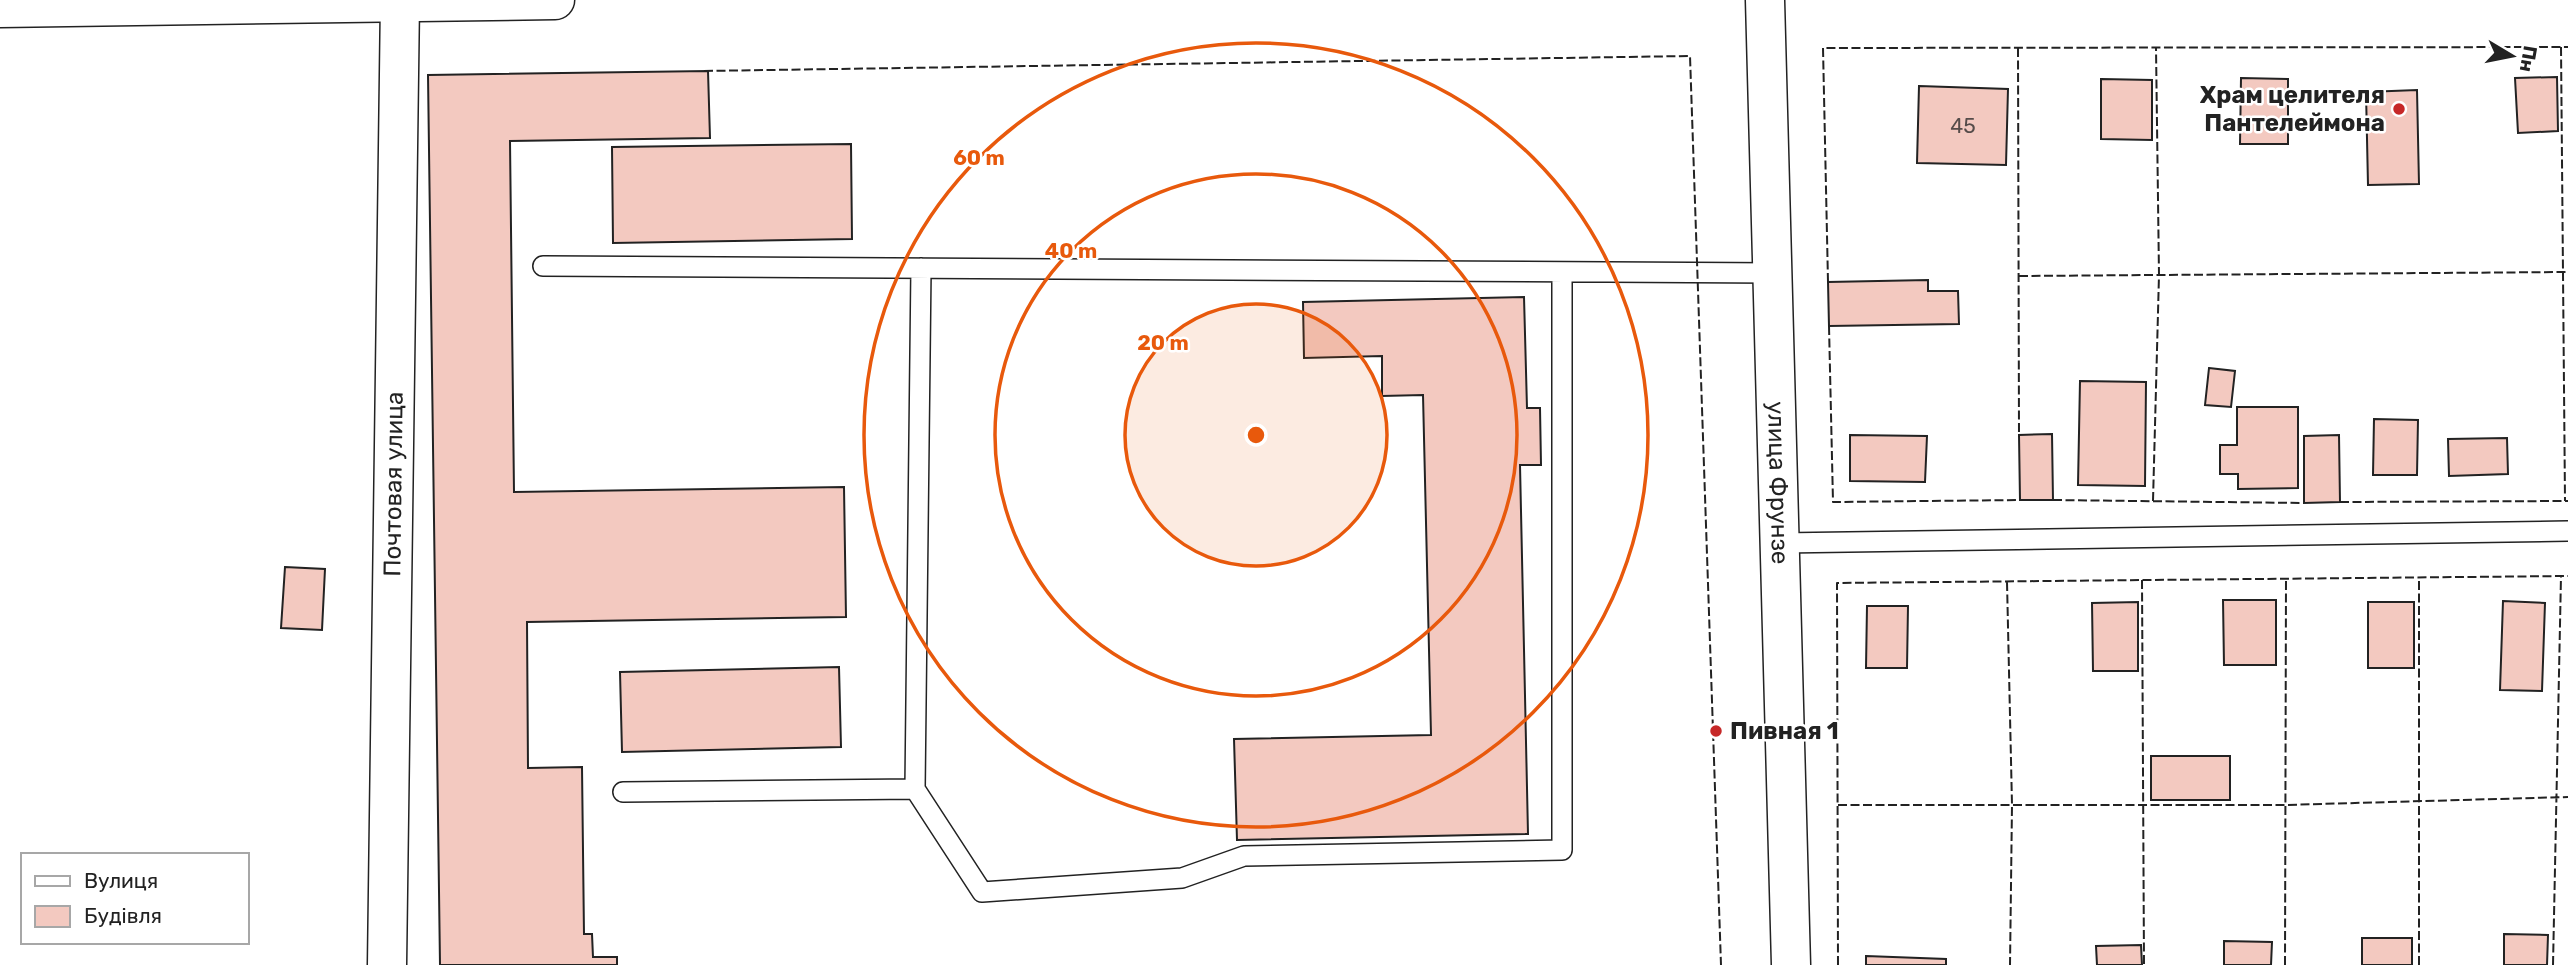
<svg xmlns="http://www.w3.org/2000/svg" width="2568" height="965" font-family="Rubik,sans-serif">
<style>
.building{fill:#f3c9c0;stroke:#222;stroke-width:2}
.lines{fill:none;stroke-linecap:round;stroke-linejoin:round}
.service-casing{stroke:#222;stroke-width:22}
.minor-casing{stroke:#222;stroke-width:41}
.service{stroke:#fff;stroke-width:19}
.minor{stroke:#fff;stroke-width:38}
.fence{stroke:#222;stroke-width:2;stroke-dasharray:9 3.5;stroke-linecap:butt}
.ring{fill:none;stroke:#e8590c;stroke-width:3.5}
.poi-dot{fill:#c62828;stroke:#fff;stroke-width:2.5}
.labels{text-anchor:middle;stroke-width:5;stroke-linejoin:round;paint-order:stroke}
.number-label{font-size:21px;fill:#564c4a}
.poi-label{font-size:24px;font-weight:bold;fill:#222;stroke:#fff;text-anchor:end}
.street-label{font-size:24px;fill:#222;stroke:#fff}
.centre{fill:#e8590c;stroke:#fff;stroke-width:3.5}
.ring-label{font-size:21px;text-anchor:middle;font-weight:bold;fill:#e8590c;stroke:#fff;stroke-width:5;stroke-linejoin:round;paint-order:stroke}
</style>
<rect width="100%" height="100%" fill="#fff"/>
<!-- building -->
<path class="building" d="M708,71L710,138L510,141L514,492L844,487L846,617L527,622L528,768L582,767L584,934H592L593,957H617V965H440L428,75Z
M2557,77L2558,131L2518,133L2515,78Z
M2241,78L2288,79V144H2240Z
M2101,79L2152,80V140L2101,139Z
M1919,86L2008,89L2006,165L1917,163Z
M2417,90L2419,184L2368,185L2366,92Z
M851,144L852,239L613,243L612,147Z
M1928,280V291H1958L1959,324L1829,326L1828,282Z
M1524,297L1527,408H1540L1541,465H1520L1528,834L1237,840L1234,739L1431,735L1423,395L1382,396V356L1304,358L1303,302Z
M2209,368L2235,371L2231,407L2205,405Z
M2080,381L2146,382L2145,486L2078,485Z
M2237,407H2298V488L2238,489V474H2220V445H2237Z
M2374,419L2418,420L2417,475H2373Z
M2052,434L2053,500H2020L2019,435Z
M1850,435L1927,436L1925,482L1850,481Z
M2339,435L2340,502L2304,503V436Z
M2507,438L2508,474L2449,476L2448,439Z
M285,567L325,569L322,630L281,628Z
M2223,600H2276V665H2224Z
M2503,601L2545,603L2542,691L2500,690Z
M2138,602V671H2093L2092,603Z
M2368,602H2414V668H2368Z
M1867,606H1908L1907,668H1866Z
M839,667L841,747L622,752L620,672Z
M2151,756H2230V800H2151Z
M2504,934L2548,935L2547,965H2504Z
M2362,938H2412V965H2362Z
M2224,941L2272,942L2271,965H2224Z
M2141,945L2142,965H2097L2096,946Z
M1866,956L1946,959V965H1866Z"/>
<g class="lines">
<!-- service casing -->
<g class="service-casing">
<path id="service" d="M543,266L1774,273
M921,268L915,789L982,892L1182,878L1244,856L1562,850V272
M1781,543L2568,531
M623,792L915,789"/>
</g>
<!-- minor casing -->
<g class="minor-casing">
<g id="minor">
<path id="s1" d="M1765,0L1791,965"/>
<path d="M0,8L555,0"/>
<path id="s2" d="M387,965L400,0"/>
</g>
</g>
<!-- service -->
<use href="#service" class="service"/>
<!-- minor -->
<use href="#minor" class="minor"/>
<!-- fence -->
<path class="fence" d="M2561,47L2565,501
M2018,48L2019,435
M704,71L1690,56L1721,965
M2019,276L2568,272
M1828,282L1823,48L2568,47
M1829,326L1833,502L2020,500
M2053,500L2304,503
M2153,501L2159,275L2156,48
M2340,502L2568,501
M2142,580L2144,965
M2007,582L2012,805L2010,965
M1838,805H2284L2568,797
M1838,965L1837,583L2568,576
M2285,965L2286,579
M2419,965V578
M2553,965L2561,576"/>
</g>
<!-- distance rings -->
<circle cx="1256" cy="435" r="131" fill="#e8590c" fill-opacity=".12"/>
<g class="ring">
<circle cx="1256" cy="435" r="131"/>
<circle cx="1256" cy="435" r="261"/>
<circle cx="1256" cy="435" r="392"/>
</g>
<!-- markers -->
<g class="poi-dot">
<circle cx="2399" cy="109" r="7"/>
<circle cx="1716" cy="731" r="7"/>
</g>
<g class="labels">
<!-- number labels -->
<g class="number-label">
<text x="1963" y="133">45</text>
</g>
<!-- poi labels -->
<g class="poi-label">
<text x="2385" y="103">Храм целителя<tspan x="2385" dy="28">Пантелеймона</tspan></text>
<text x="1730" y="739" text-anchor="start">Пивная 1</text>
</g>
<!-- street labels -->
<g class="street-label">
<text dy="8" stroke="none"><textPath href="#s1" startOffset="483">улица Фрунзе</textPath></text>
<text dy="8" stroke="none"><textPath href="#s2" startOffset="481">Почтовая улица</textPath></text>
</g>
</g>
<circle cx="1256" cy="435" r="10" class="centre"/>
<g class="ring-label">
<text x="979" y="165">60 m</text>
<text x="1071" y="258">40 m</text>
<text x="1163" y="350">20 m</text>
</g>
<!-- legend -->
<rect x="21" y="853" width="228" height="91" fill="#ffffff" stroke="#a7a7a7" stroke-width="2"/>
<rect x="35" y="876" width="35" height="10" fill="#ffffff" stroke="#a7a7a7" stroke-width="2"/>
<text x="84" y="888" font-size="21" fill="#222222">Вулиця</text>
<rect x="35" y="906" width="35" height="21" fill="#f3c9c0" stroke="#a7a7a7" stroke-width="2"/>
<text x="84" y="923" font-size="21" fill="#222222">Будівля</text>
<!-- north arrow -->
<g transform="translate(2512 56) rotate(100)" stroke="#ffffff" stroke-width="5" paint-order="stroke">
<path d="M0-5L12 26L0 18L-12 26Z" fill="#222222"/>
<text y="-10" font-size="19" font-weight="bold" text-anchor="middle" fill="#222222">Пн</text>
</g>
</svg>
